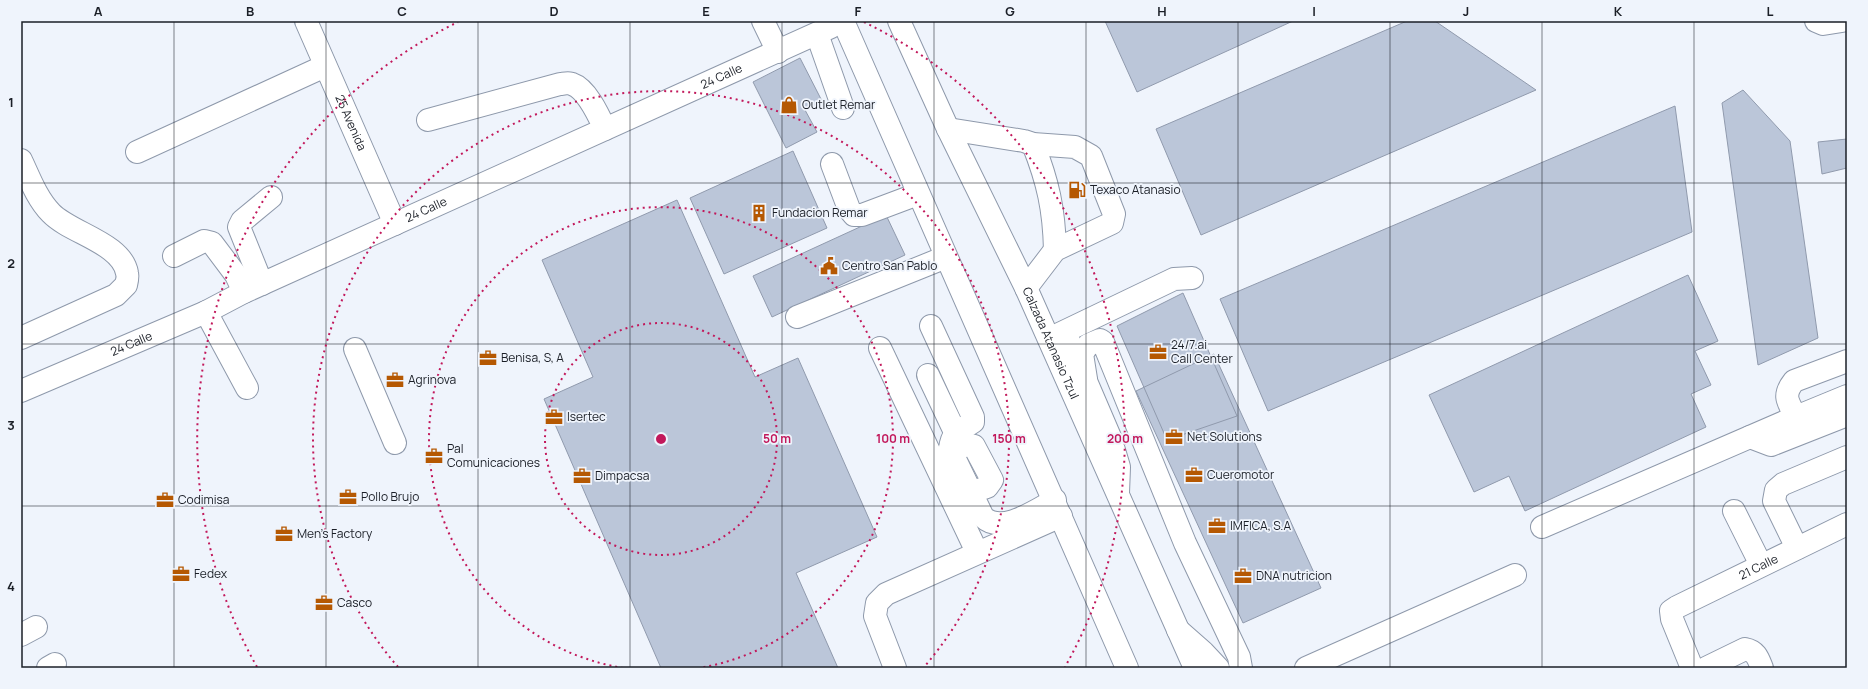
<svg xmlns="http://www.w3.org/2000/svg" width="1868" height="689" font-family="Manrope,sans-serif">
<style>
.building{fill:#bbc6d9;stroke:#909aad}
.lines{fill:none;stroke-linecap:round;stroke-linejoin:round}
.minor-casing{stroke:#8e99ab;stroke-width:24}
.major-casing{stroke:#8e99ab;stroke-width:24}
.minor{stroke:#fff;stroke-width:22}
.major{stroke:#fff;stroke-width:22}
.grid{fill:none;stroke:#1b1f27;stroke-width:1;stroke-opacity:0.55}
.ring{fill:none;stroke:#c2185b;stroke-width:2;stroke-dasharray:2 4}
.labels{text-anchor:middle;stroke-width:3.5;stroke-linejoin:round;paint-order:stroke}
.street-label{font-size:12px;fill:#1b1f27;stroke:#eff4fc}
.poi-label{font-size:12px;fill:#1b1f27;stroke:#eff4fc;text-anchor:start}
.centre{fill:#c2185b;stroke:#eff4fc;stroke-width:2}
.ring-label{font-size:12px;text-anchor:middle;font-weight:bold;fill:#c2185b;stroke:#eff4fc;stroke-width:3.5;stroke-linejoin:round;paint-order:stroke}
.neatline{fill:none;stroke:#1b1f27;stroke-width:1.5}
.grid-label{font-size:13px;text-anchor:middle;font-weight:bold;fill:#1b1f27}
</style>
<rect width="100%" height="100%" fill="#eff4fc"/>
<!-- building -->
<path class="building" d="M1105,21H1293L1137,92Z
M1407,21H1435L1536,90L1201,235L1156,129Z
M800,58L822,101L805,110L817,132L786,148L753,82Z
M1743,90L1790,141L1818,338L1758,365L1722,103Z
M1675,106L1692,232L1268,411L1220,299Z
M1847,139V168L1822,174L1818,142Z
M793,151L827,228L724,274L690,198Z
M677,200L755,377L798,358L877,537L796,573L838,668H661L544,399L593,377L542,260Z
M886,215L905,255L772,317L753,276Z
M1688,275L1718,341L1695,351L1711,385L1691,394L1706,427L1525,511L1509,476L1474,492L1429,395Z
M1183,293L1237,416L1167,440L1117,326Z
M1214,354L1321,588L1243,623L1136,391Z"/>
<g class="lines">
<!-- minor casing -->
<g class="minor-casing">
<g id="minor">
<path id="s1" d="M306,21L395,224"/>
<path d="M763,21L778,52"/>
<path d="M1816,21L1823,24L1842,21"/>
<path d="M817,34L843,108"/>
<path d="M428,120L560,84C563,84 569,82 572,84C587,89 599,116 605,129"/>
<path d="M948,129L1024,141L1033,144L1075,147L1091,156L1114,214L1112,223L1055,250L1026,288"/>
<path d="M1033,144C1048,182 1054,209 1055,250"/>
<path d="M137,152L325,66"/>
<path d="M21,160C29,177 37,199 51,213C70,233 122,243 127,273C128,276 127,281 126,285L116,295L21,338"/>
<path d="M832,164L849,209L854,215H862L918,194"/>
<path d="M174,256L204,241L212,243L236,275L244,292"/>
<path d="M262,284L239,227L242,221L271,197"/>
<path d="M206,312L247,388"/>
<path d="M797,317L946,257"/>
<path d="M931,326L973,417V422C960,431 952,431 950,449L983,517C1002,535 1036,510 1055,500"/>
<path d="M1065,332L1110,437L1119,467L1118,493"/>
<path d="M1053,337L1174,279L1192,278"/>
<path d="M880,348L977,552"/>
<path d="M355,349L395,443"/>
<path d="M1847,361L1794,381C1782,396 1788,402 1796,417L1847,396"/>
<path d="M928,375L955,432"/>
<path d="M1086,379L1082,354L1088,345L1100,340L1103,342L1185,543L1239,657L1241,668"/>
<path id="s2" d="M21,391L206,312L244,292L831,27"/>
<path d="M1750,437L1771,445L1847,415"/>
<path d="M950,449L970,445L974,446L992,480L987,487L970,493"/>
<path d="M1734,511L1761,565"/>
<path d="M1542,527L1796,417"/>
<path d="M1797,548L1774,501L1776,490L1783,484L1847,457"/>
<path d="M1178,630L1203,652L1218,668"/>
<path d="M21,635L36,627"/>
<path d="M48,668L55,664"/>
<path d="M895,668L875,616L877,603L886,594L1061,516"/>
<path d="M1306,668L1515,575"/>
<path id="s3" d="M1692,668L1672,619L1671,611L1677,607L1847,524"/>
<path d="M1706,668L1745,649C1756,651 1758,658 1762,668"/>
</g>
</g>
<!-- major casing -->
<g class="major-casing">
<g id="major">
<path d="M843,21L1127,668"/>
<path id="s4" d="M899,21L948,129L1026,288L1195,668"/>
</g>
</g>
<!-- minor -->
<use href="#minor" class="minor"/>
<!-- major -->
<use href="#major" class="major"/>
</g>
<!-- grid -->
<path class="grid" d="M174,21V668M326,21V668M478,21V668M630,21V668M782,21V668M934,21V668M1086,21V668M1238,21V668M1390,21V668M1542,21V668M1694,21V668M21,183H1847M21,344H1847M21,506H1847"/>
<!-- distance rings -->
<g class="ring">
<circle cx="661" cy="439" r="116"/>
<path d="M623 668A232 232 0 1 1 699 668"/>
<path d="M398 667A348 348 0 1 1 924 667"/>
<path d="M257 667A464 464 0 0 1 458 22M864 22A464 464 0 0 1 1065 667"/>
</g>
<!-- icons -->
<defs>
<g id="shop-bare" transform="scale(1.38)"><path d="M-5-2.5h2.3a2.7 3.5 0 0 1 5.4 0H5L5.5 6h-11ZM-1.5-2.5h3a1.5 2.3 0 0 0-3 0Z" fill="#b55802" stroke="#eff4fc" stroke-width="2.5" paint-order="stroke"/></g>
<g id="fuel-bare" transform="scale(1.38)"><path d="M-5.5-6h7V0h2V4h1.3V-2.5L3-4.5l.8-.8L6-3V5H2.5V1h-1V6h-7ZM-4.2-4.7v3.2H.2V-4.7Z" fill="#b55802" stroke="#eff4fc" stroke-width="2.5" paint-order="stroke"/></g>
<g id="building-bare" transform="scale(1.38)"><path d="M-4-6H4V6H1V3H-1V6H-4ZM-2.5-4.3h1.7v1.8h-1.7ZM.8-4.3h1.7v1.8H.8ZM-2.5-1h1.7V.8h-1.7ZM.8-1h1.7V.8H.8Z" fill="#b55802" stroke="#eff4fc" stroke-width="2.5" paint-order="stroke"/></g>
<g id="civic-bare" transform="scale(1.38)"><path d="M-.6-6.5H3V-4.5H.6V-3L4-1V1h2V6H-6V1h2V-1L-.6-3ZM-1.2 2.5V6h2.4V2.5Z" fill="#b55802" stroke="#eff4fc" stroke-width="2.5" paint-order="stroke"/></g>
<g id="office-bare" transform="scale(1.38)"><path d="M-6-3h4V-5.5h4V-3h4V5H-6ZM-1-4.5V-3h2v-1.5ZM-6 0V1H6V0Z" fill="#b55802" stroke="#eff4fc" stroke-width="2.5" paint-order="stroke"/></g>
</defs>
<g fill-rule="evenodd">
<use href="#shop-bare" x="789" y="105"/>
<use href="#fuel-bare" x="1077" y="190"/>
<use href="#building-bare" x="759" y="213"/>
<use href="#civic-bare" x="829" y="266"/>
<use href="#office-bare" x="1158" y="352"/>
<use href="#office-bare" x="488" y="358"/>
<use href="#office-bare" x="395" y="380"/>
<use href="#office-bare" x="554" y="417"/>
<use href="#office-bare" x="1174" y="437"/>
<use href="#office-bare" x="434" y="456"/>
<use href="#office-bare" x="1194" y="475"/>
<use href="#office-bare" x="582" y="476"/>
<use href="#office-bare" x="348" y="497"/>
<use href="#office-bare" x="165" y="500"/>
<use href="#office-bare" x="1217" y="526"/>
<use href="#office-bare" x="284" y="534"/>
<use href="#office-bare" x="181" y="574"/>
<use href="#office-bare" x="1243" y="576"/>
<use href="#office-bare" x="324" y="603"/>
</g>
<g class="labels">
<!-- street labels -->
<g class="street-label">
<text dy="4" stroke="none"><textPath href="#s2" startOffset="768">24 Calle</textPath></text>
<text dy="4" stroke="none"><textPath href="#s1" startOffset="111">25 Avenida</textPath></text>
<text dy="4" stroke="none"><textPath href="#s2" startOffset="444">24 Calle</textPath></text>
<text dy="4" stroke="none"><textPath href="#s4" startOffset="356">Calzada Atanasio Tzul</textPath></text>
<text dy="4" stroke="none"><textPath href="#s2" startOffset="120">24 Calle</textPath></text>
<text dy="4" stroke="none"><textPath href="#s3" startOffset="159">21 Calle</textPath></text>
</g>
<!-- poi labels -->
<g class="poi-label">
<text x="802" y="109">Outlet Remar</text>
<text x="1090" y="194">Texaco Atanasio</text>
<text x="772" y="217">Fundacion Remar</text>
<text x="842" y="270">Centro San Pablo</text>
<text x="1171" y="349">24/7.ai<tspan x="1171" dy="14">Call Center</tspan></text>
<text x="501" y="362">Benisa, S, A</text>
<text x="408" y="384">Agrinova</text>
<text x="567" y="421">Isertec</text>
<text x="1187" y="441">Net Solutions</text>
<text x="447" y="453">Pal<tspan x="447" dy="14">Comunicaciones</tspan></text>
<text x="1207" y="479">Cueromotor</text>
<text x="595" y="480">Dimpacsa</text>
<text x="361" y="501">Pollo Brujo</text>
<text x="178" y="504">Codimisa</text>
<text x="1230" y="530">IMFICA, S.A</text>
<text x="297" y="538">Men's Factory</text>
<text x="194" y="578">Fedex</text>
<text x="1256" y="580">DNA nutricion</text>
<text x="337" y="607">Casco</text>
</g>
</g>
<circle cx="661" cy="439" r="6" class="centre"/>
<g class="ring-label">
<text x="777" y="443">50 m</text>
<text x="893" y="443">100 m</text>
<text x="1009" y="443">150 m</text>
<text x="1125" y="443">200 m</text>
</g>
<!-- border -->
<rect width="1868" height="689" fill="none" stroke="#eff4fc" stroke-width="44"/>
<rect x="22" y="22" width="1824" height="645" class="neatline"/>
<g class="grid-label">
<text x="98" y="16">A</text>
<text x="250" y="16">B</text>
<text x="402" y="16">C</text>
<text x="554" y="16">D</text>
<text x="706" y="16">E</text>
<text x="858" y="16">F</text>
<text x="1010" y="16">G</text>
<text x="1162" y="16">H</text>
<text x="1314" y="16">I</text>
<text x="1466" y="16">J</text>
<text x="1618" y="16">K</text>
<text x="1770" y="16">L</text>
<text x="11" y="107">1</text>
<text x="11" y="268">2</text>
<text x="11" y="430">3</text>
<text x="11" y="591">4</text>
</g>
</svg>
